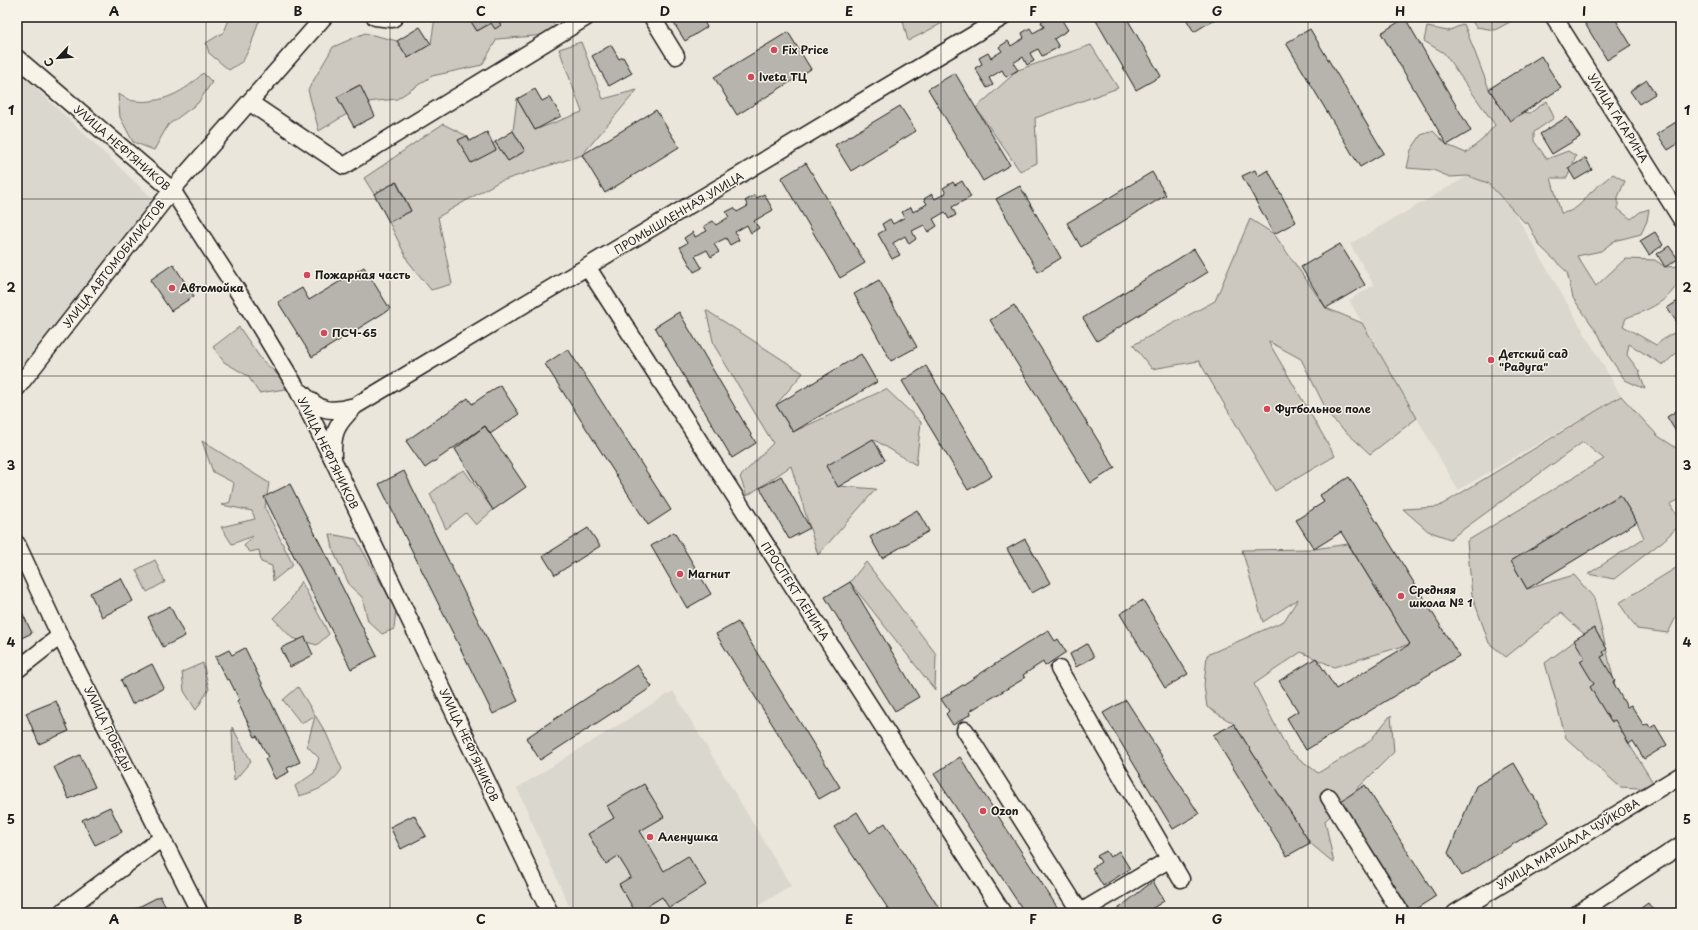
<svg xmlns="http://www.w3.org/2000/svg" width="1698" height="930" font-family="'Playpen Sans',sans-serif">
<style>
.built{fill:#dad7ce}
.green{fill:#ccc8c0;stroke:#74726e}
.building{fill:#b6b4ac;stroke:#1c1c1c}
.lines{fill:none;stroke-linecap:round;stroke-linejoin:round}
.minor-casing{stroke:#1c1c1c;stroke-width:19}
.minor{stroke:#f7f3e8;stroke-width:16}
.grid{fill:none;stroke:#1c1c1c;stroke-width:1;stroke-opacity:0.55}
.poi-dot{fill:#d1495b;stroke:#f7f3e8;stroke-width:1.5}
.labels{text-anchor:middle;stroke-width:3;stroke-linejoin:round;paint-order:stroke}
.poi-label{font-size:11px;font-weight:bold;fill:#1c1c1c;stroke:#f7f3e8;text-anchor:start}
.street-label{font-size:11px;fill:#1c1c1c;stroke:#f7f3e8}
.neatline{fill:none;stroke:#1c1c1c;stroke-width:1.5}
.grid-label{font-size:13px;text-anchor:middle;font-weight:bold;fill:#1c1c1c}
</style>
<rect width="100%" height="100%" fill="#eae6dc"/>
<filter id="ink" filterUnits="userSpaceOnUse"><feTurbulence type="fractalNoise" baseFrequency=".025" numOctaves="2"/><feDisplacementMap in="SourceGraphic" scale="8" xChannelSelector="R" yChannelSelector="G"/><feConvolveMatrix kernelMatrix="1 2 1 2 8 2 1 2 1" color-interpolation-filters="sRGB"/></filter>
<g filter="url(#ink)">
<!-- built -->
<path class="built" d="M17,72L21,74L153,199L17,373Z
M1487,165L1621,396L1458,490L1349,300L1374,285L1350,244Z
M673,691L791,886L746,913H572L517,788Z"/>
<!-- green -->
<path class="green" d="M230,17H265L258,23L251,45L243,61L229,70L209,53L206,43L224,32Z
M435,17H468L477,31C506,14 518,17 550,17L559,34L497,39L482,65L432,76L397,99L367,102L359,85L337,97L347,114L319,131L308,90L333,47L365,33L397,41L408,58L431,44Z
M902,17H954L908,41Z
M1469,17H1519L1495,30L1476,27Z
M1464,24L1489,89L1511,111L1530,113L1547,101L1554,118L1534,132V141L1547,159L1568,151L1576,156L1567,178H1551L1561,213C1576,212 1582,202 1591,192C1598,186 1605,180 1613,174L1625,181L1618,197V209L1631,219L1640,212L1649,209L1647,221L1641,234L1614,241L1601,251L1577,256L1596,286L1625,259L1655,260L1665,267L1681,266C1681,297 1651,309 1626,318L1623,326L1656,345L1669,335L1681,331V349L1663,365L1629,344L1627,355L1639,371L1645,389L1625,380L1610,358L1599,335L1573,298L1567,272L1539,245L1528,223H1525L1488,183L1468,176L1450,177L1433,170L1407,168L1411,150L1421,135L1433,131L1447,145L1466,153L1483,139L1495,125L1444,53L1424,41L1427,27L1448,31Z
M581,42L603,99L637,90L582,155L498,182L438,217L452,284L431,290L408,261L389,222L411,211L397,182L374,194L364,178C391,161 415,141 443,124L467,136L471,163L495,142L508,161L525,151L513,131L517,99L535,130L582,112L559,49Z
M1091,45L1118,88L1035,118L1037,163L1020,171L976,108L1018,70Z
M203,73L212,82L198,103L168,125L154,150L133,142L120,117L118,94C123,96 129,101 135,101C161,104 185,92 203,73Z
M1250,219L1274,234L1326,308L1362,323L1417,418L1370,454L1330,417L1301,359L1268,341L1335,456L1275,491L1199,361L1152,369L1133,345L1215,301Z
M706,310L803,373L776,405L793,432L886,389L921,422L916,465L873,439L838,486L876,489L818,555L791,466L747,496L740,477L773,443L714,345Z
M239,327L261,359L292,388L259,393L248,376L224,362L213,347Z
M1621,396L1658,436L1681,451V499L1670,504L1681,524L1663,541L1614,579L1588,574L1644,538L1637,522L1620,495L1511,561L1527,589L1574,575L1594,598L1629,744L1657,789L1620,787L1566,738L1545,663L1584,634L1561,613L1506,657L1489,643L1472,595L1467,541L1604,459L1583,442L1450,539L1428,531L1403,509L1438,507Z
M202,441L269,483L265,508L293,565L273,581L272,566L261,562L259,550L250,552L244,546L253,536L232,544L221,527L255,519L252,511L222,505L230,502L234,483L213,472Z
M464,470L493,510L476,525L466,513L446,529L430,494L452,476Z
M330,534L356,539L396,609L394,629L382,634L368,621L362,597L350,586L334,553Z
M1348,544L1410,644L1334,667L1301,652L1254,684L1288,750L1318,773L1369,742L1391,715L1394,752L1325,821L1334,863L1310,843L1234,724L1207,707L1204,686L1207,655L1284,621L1298,599L1263,622L1242,550L1314,549Z
M155,560L165,582L147,592L136,570Z
M866,562L936,654L935,690L850,582Z
M1679,566L1681,607L1668,633L1637,629L1619,603Z
M301,581L329,634L317,645L292,638L273,618L290,601Z
M203,663L209,689L196,710L184,691L182,672Z
M298,687L326,733L342,769C332,785 317,791 299,796L295,786L314,773L319,758L307,746L315,716L301,723L283,700Z
M232,727L251,761L234,781Z"/>
<!-- building -->
<path class="building" d="M468,17H496L501,25L495,29L491,23L477,31Z
M670,17H701L707,27L685,41Z
M1049,17L1052,19L1060,17L1068,30L1054,39L1059,47L1042,56L1038,49L1030,53L1034,61L1027,65L1023,57L1013,63L1018,70L1006,77L1002,70L989,78L993,85L987,88L975,68L982,64L979,58L988,53L991,58L1002,51L999,47L1008,41L1011,46L1024,38L1022,33L1030,28L1033,33L1044,27L1041,22Z
M1094,17H1126L1161,76L1136,90Z
M1185,17H1218L1194,32Z
M1581,17H1614L1631,45L1607,60Z
M1405,18L1471,131L1447,145L1381,33Z
M420,27L431,44L408,58L397,41Z
M1310,29L1384,153L1360,167L1286,43Z
M788,32L811,69L737,115L714,77Z
M611,45L619,59L623,57L632,73L609,86L592,56Z
M1541,56L1561,88L1510,121L1489,89Z
M955,73L1010,165L983,181L928,89Z
M1647,80L1655,94L1639,104L1630,91Z
M360,85L375,116L354,127L337,97Z
M535,89L542,101L550,97L561,116L535,130L517,99Z
M900,106L916,131L851,171L835,145Z
M656,110L679,147L605,193L582,155Z
M1567,117L1580,137L1552,154L1540,134Z
M1676,122L1681,129V142L1668,150L1657,134Z
M513,131L525,151L508,161L495,142Z
M487,132L496,150L471,163L458,140L467,136L470,141Z
M1586,158L1592,170L1575,180L1568,168Z
M806,163L865,263L840,278L781,178Z
M1255,170L1258,176L1268,170L1296,222L1274,234L1242,176Z
M1152,172L1166,195L1081,247L1067,223Z
M962,181L971,197L952,207L956,215L949,219L945,212L933,219L937,226L928,232L924,225L912,231L916,239L909,244L905,236L893,243L900,255L892,259L878,234L885,230L882,224L890,219L893,224L905,217L902,212L911,207L913,212L927,204L924,199L932,194L935,199L946,193L943,188L953,182L955,185Z
M396,182L411,211L389,222L374,194Z
M1020,186L1061,258L1038,272L996,199Z
M764,194L773,210L754,221L759,228L751,233L747,225L735,232L739,240L730,245L726,238L714,244L719,252L711,257L707,250L695,256L702,268L694,272L680,247L687,243L684,238L693,232L695,237L707,231L704,226L713,221L716,225L729,217L726,212L734,208L737,212L748,206L745,201L755,195L757,198Z
M1655,232L1663,245L1649,255L1640,241Z
M1340,244L1365,285L1326,308L1301,267Z
M1669,246L1678,259L1665,267L1657,254Z
M1194,249L1208,272L1097,341L1083,318Z
M173,264L194,296L171,311L150,280Z
M364,267L390,309L312,357L278,302L302,288L309,300Z
M879,280L917,347L891,361L854,294Z
M1681,299V318L1676,321L1667,308Z
M1014,305L1115,468L1091,483L990,320Z
M679,312L756,443L732,458L655,327Z
M568,349L671,510L648,525L545,364Z
M861,354L877,382L793,432L776,405Z
M926,366L992,476L968,490L902,381Z
M500,385L519,414L490,434L485,426L425,468L406,441L468,398L472,404Z
M1681,408V440L1667,417Z
M485,426L526,487L493,510L455,449Z
M873,439L885,460L838,487L826,466Z
M404,471L518,701L493,714L379,484Z
M781,476L810,528L789,539L760,488Z
M1349,477L1459,656L1306,750L1287,718L1298,711L1279,681L1316,658L1336,689L1410,644L1341,532L1314,549L1296,520L1324,502L1320,495Z
M290,484L377,656L351,669L264,497Z
M1620,495L1637,522L1527,589L1511,561Z
M917,510L929,531L882,558L870,537Z
M588,528L600,546L555,575L543,556Z
M674,532L711,594L687,608L651,546Z
M1025,539L1050,583L1032,593L1007,549Z
M121,578L133,601L102,617L90,593Z
M850,582L919,697L895,711L825,597Z
M1143,600L1188,674L1165,688L1120,614Z
M18,604L32,633L17,640V605Z
M170,606L185,636L163,647L148,617Z
M738,622L840,787L819,799L716,634Z
M1594,628L1607,649L1603,652L1605,655L1601,657L1615,681L1613,682L1627,707L1631,705L1644,726L1648,724L1650,728L1655,725L1667,745L1644,759L1633,741L1629,744L1615,720L1611,722L1590,687L1594,684L1580,661L1585,658L1574,640Z
M1048,630L1055,641L1058,639L1066,652L1045,666L1043,662L1023,675L1025,678L970,711L971,714L953,725L946,714L949,711L941,699Z
M305,637L313,655L290,667L281,648Z
M1087,644L1094,657L1076,667L1070,654Z
M245,648L300,762L287,768L289,772L275,779L265,759L268,757L257,736L255,737L237,701L239,699L229,679L227,680L215,657L229,650L232,655Z
M152,664L164,688L132,704L121,680Z
M637,665L652,687L540,760L526,738Z
M1126,700L1199,814L1173,829L1103,713Z
M56,701L69,731L39,744L26,713Z
M1234,724L1310,843L1287,856L1213,735Z
M80,755L95,787L69,799L54,767Z
M960,757L1061,913H1025L934,774Z
M1514,763L1549,822L1462,876L1448,853L1476,786Z
M644,784L664,817L640,831L664,871L688,856L706,885L669,908L662,897L636,913L619,884L631,877L618,856L606,864L588,834L614,818L607,806Z
M1365,785L1436,896L1411,912L1341,801Z
M110,807L122,832L95,845L82,820Z
M857,812L870,833L885,823L942,913H891L834,827Z
M414,815L426,836L401,849L390,827Z
M1106,851L1110,857L1119,851L1130,869L1103,886L1092,868L1101,862L1097,856Z
M1153,881L1164,901L1145,913H1113Z
M160,896L169,913H130L129,912Z
M1648,903L1655,913H1638L1637,911Z"/>
<g class="lines">
<!-- minor casing -->
<g class="minor-casing">
<path id="minor" d="M375,17L392,19L395,17
M652,17L676,56
M1554,17L1681,219
M17,58L172,190L251,312L296,387L334,462L550,913
M249,102L344,166L587,17
M588,268L1003,913
M17,388L172,190L324,17
M301,392C321,412 328,413 355,406
M333,459C332,432 336,425 355,406L1003,17
M17,544L60,636L200,913
M1059,669L1181,879
M17,670L60,636
M965,730L1080,912
M1329,797L1401,913
M61,913L162,838
M1079,913L1170,859
M1455,913L1681,775
M1578,913L1681,845"/>
</g>
<!-- minor -->
<use href="#minor" class="minor"/>
</g>
</g>
<!-- grid -->
<path class="grid" d="M206,17V913M390,17V913M573,17V913M757,17V913M941,17V913M1125,17V913M1308,17V913M1492,17V913M17,199H1681M17,376H1681M17,554H1681M17,731H1681"/>
<!-- markers -->
<g class="poi-dot">
<circle cx="774" cy="50" r="4"/>
<circle cx="751" cy="77" r="4"/>
<circle cx="307" cy="275" r="4"/>
<circle cx="172" cy="288" r="4"/>
<circle cx="324" cy="333" r="4"/>
<circle cx="1491" cy="360" r="4"/>
<circle cx="1267" cy="409" r="4"/>
<circle cx="680" cy="574" r="4"/>
<circle cx="1401" cy="596" r="4"/>
<circle cx="983" cy="811" r="4"/>
<circle cx="650" cy="837" r="4"/>
</g>
<g class="labels">
<!-- poi labels -->
<g class="poi-label">
<text x="782" y="54">Fix Price</text>
<text x="759" y="81">Iveta ТЦ</text>
<text x="315" y="279">Пожарная часть</text>
<text x="180" y="292">Автомойка</text>
<text x="332" y="337">ПСЧ-65</text>
<text x="1499" y="358">Детский сад<tspan x="1499" dy="13">"Радуга"</tspan></text>
<text x="1275" y="413">Футбольное поле</text>
<text x="688" y="578">Магнит</text>
<text x="1409" y="594">Средняя<tspan x="1409" dy="13">школа № 1</tspan></text>
<text x="991" y="815">Ozon</text>
<text x="658" y="841">Аленушка</text>
</g>
<!-- street labels -->
<g class="street-label">
<text transform="translate(1618 118) rotate(58)" y="4">УЛИЦА ГАГАРИНА</text>
<text transform="translate(122 148) rotate(41)" y="4">УЛИЦА НЕФТЯНИКОВ</text>
<text transform="translate(679 213) rotate(-31)" y="4">ПРОМЫШЛЕННАЯ УЛИЦА</text>
<text transform="translate(114 264) rotate(-52)" y="4">УЛИЦА АВТОМОБИЛИСТОВ</text>
<text transform="translate(328 453) rotate(64)" y="4">УЛИЦА НЕФТЯНИКОВ</text>
<text transform="translate(795 591) rotate(57)" y="4">ПРОСПЕКТ ЛЕНИНА</text>
<text transform="translate(108 729) rotate(64)" y="4">УЛИЦА ПОБЕДЫ</text>
<text transform="translate(469 745) rotate(65)" y="4">УЛИЦА НЕФТЯНИКОВ</text>
<text transform="translate(1568 844) rotate(-31)" y="4">УЛИЦА МАРШАЛА ЧУЙКОВА</text>
</g>
</g>
<!-- margin -->
<rect width="1698" height="930" fill="none" stroke="#f7f3e8" stroke-width="44"/>
<!-- north arrow -->
<g transform="translate(58 58) rotate(244)" stroke="#f7f3e8" stroke-width="3" paint-order="stroke">
<path d="M0-3L7 15L0 10L-7 15Z" fill="#1c1c1c"/>
<text y="-6" font-size="11" font-weight="bold" text-anchor="middle" fill="#1c1c1c">С</text>
</g>
<rect x="22" y="22" width="1654" height="886" class="neatline"/>
<g class="grid-label">
<text x="114" y="16">A</text>
<text x="298" y="16">B</text>
<text x="481" y="16">C</text>
<text x="665" y="16">D</text>
<text x="849" y="16">E</text>
<text x="1033" y="16">F</text>
<text x="1217" y="16">G</text>
<text x="1400" y="16">H</text>
<text x="1584" y="16">I</text>
<text x="11" y="115">1</text>
<text x="1687" y="115">1</text>
<text x="11" y="292">2</text>
<text x="1687" y="292">2</text>
<text x="11" y="470">3</text>
<text x="1687" y="470">3</text>
<text x="11" y="647">4</text>
<text x="1687" y="647">4</text>
<text x="11" y="824">5</text>
<text x="1687" y="824">5</text>
<text x="114" y="924">A</text>
<text x="298" y="924">B</text>
<text x="481" y="924">C</text>
<text x="665" y="924">D</text>
<text x="849" y="924">E</text>
<text x="1033" y="924">F</text>
<text x="1217" y="924">G</text>
<text x="1400" y="924">H</text>
<text x="1584" y="924">I</text>
</g>
</svg>
